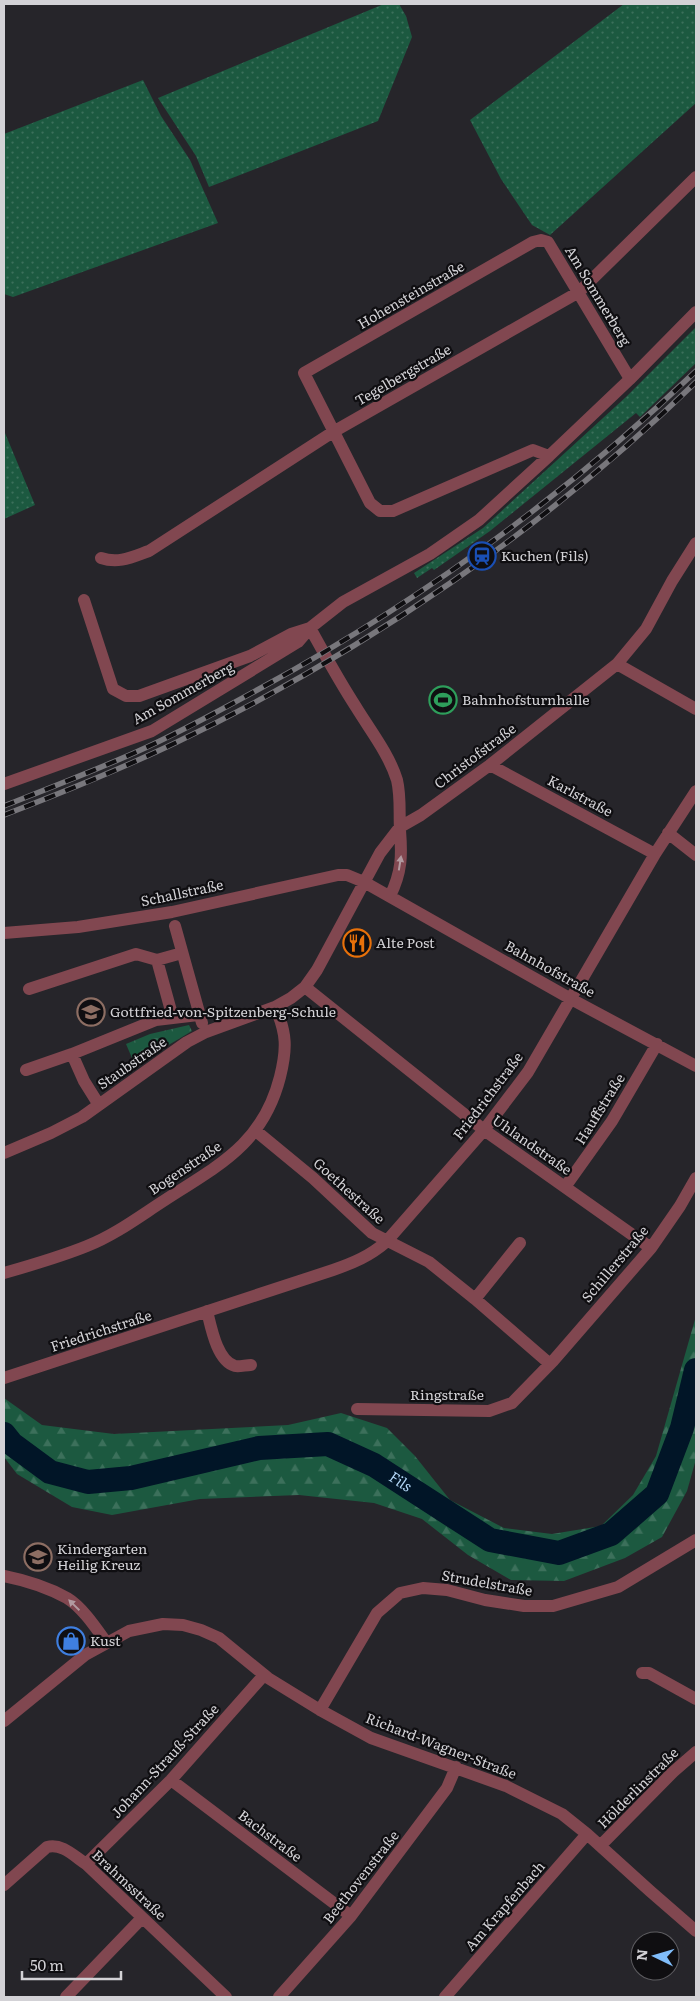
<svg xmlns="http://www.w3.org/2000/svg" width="700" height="2001" font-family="Literata,serif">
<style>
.grass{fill:url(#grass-dots)}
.forest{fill:url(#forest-firs)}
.park{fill:url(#park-crowns)}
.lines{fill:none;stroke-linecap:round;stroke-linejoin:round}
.river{stroke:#011527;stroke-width:24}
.street{stroke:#814750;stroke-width:12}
.rail-casing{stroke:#78777c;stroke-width:5.5}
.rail{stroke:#0f0e11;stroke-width:4;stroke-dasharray:11;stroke-linecap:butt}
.oneway{fill:#b29aa0}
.labels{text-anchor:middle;stroke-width:4.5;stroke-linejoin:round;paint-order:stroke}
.street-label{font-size:14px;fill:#d3d2d6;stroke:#0f0e11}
.poi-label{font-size:14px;fill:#d3d2d6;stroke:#0f0e11;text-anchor:start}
.water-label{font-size:15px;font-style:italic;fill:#b1d5f5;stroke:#0f0e11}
</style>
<defs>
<pattern id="grass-dots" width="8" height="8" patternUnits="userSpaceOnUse" patternTransform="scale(1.25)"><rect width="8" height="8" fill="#1c5940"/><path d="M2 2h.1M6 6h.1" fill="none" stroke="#3c705b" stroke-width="1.8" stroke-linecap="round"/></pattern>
<pattern id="forest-firs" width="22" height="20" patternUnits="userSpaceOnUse" patternTransform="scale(1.25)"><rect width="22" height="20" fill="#1c5940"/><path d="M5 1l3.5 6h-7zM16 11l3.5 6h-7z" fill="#3c705b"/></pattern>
<pattern id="park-crowns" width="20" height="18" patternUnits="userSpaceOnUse" patternTransform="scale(1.25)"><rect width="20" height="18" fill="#1c5940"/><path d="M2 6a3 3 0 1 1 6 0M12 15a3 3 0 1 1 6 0" fill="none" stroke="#3c705b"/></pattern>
</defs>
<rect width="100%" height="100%" fill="#26252a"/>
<!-- grass -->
<path class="grass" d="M384,4H399L406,16L412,37L378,121L209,187L196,156L158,98Z
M624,4H696V103L550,235L532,225L501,179L470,120Z
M143,80L161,116L190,160L218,223L13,297L4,294V134Z
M696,327V363L640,417L636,413L490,531L434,570L432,568L417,578L414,573L483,528L627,396Z
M4,433H5L35,505L4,519Z"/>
<!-- forest -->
<path class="forest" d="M696,1316V1459L687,1491L662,1537L625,1558L564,1581L511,1580L468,1555L422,1519L374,1503L299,1495L200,1499L112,1515L72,1507L17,1474L4,1457V1398L42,1425L114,1434L288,1425L341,1413L387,1428L415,1456L450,1500L504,1528L552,1534L601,1526L633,1495L656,1456Z"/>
<!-- park -->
<path class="park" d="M189,1025L192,1031L135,1065L126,1044L150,1034Z"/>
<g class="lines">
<!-- river -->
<path class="river" id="s1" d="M4,1434L12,1444L50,1472L88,1482L131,1478L259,1448L328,1444L374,1465L490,1540L559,1553L611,1534L657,1494L682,1428L696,1370"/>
<!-- street -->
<path class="street" d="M630,379L549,456L533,450L393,511H380L370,503L304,373L533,242L541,240L548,242L630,379L696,312
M101,558C119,564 132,557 149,551L333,432L579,292L696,177
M84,600L113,689L126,696H139L250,656L291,634L310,628
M310,628C325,655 339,681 356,707C370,730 389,754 397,780C401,797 399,813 400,830C402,855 402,872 390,896
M617,664L696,709
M490,765L655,854
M4,784L152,731L298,642L310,628L343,602L430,554L479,520L549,456
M668,833L696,855
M175,926L202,1023
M4,933L78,927L172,912L338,875H347L364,882L571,999L696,1066
M157,960L182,953
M305,987L484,1130L651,1248
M29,989L136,954L157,960L173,1018
M72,1054L84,1081L99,1105
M26,1070L72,1054L156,1020L198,1015
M256,1131L313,1178L372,1233L429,1262L475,1299L550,1364
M4,1153L51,1133L82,1117L187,1042L206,1032L275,1007L291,998L305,987L317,970L380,853L400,827L421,815L490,765L617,664L646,629L672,581L696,543
M565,1187L612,1121L657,1044
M4,1273C32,1265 60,1257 87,1246C115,1235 140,1216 165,1200C219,1165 263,1144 280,1077C287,1049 287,1033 275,1007
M475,1299L520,1243
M207,1311C211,1327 217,1361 235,1366C239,1367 246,1365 251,1365
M4,1378L333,1270C353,1263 370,1256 386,1242L484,1130L528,1072L655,854L696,791
M357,1409L489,1411L512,1403L553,1361L651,1248L680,1206L696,1178
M4,1576C24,1580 49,1588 67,1598C82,1607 96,1628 106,1642
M642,1673H649L696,1699
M320,1710L377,1613L400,1593L423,1588L447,1590L485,1600L524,1606H553L618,1587L696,1540
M4,1721L85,1655L129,1631L163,1624L183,1625L201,1630L219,1638L268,1678L320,1710L371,1738L506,1786L562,1814L587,1834L650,1891L696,1931
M171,1780L351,1916
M600,1846L673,1772L696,1752
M86,1864L171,1780L264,1675
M4,1885L47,1847C62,1843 74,1856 86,1864L226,1997
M66,1997L142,1918
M279,1997L351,1916L447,1788L456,1767
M445,1997L587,1834"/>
<!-- rail casing -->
<g class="rail-casing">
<path id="rail" d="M4,806C47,789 91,772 134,753C177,734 219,711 259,689C419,602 565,496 696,371
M4,815C61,793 119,770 175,743C366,651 544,529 696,382"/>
</g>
<!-- rail -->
<use href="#rail" class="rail"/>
</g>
<!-- one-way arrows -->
<defs><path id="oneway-solid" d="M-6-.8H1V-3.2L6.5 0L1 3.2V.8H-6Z" transform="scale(1.25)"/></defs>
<g class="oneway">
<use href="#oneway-solid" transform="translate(400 863) rotate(-81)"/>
<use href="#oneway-solid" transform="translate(74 1605) rotate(-136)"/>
</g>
<!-- icons -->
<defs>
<g id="station-ring" transform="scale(1.4375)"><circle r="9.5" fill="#0f0e11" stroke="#1a4fb4" stroke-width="1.5"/><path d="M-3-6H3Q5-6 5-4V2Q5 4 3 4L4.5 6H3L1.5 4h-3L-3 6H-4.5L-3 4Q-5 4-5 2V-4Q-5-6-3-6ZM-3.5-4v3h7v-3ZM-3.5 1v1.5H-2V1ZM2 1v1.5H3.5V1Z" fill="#1a4fb4"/></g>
<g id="stadium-ring" transform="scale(1.4375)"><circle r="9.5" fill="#0f0e11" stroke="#2e9e5b" stroke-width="1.5"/><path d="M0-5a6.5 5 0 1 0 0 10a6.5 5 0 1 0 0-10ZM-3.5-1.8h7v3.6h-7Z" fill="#2e9e5b"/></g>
<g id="restaurant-ring" transform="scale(1.4375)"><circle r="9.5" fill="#0f0e11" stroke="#e8710a" stroke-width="1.5"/><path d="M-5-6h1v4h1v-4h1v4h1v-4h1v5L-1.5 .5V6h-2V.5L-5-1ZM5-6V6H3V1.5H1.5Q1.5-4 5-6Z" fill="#e8710a"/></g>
<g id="school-ring" transform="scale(1.4375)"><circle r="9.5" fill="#0f0e11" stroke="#8d6e63" stroke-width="1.5"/><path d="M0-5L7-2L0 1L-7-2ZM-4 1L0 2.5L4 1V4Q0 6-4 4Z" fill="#8d6e63"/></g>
<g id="shop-ring" transform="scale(1.4375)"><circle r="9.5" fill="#0f0e11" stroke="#3f7fe0" stroke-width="1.5"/><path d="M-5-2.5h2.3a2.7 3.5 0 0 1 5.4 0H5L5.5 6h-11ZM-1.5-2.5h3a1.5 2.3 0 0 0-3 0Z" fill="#3f7fe0"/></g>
</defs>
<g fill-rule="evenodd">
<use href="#station-ring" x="482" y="556"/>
<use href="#stadium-ring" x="443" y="700"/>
<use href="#restaurant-ring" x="357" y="943"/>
<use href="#school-ring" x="91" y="1012"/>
<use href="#school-ring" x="38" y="1557"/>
<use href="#shop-ring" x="71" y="1641"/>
</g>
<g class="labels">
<!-- street labels -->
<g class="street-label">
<text transform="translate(411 295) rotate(-30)" y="5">Hohensteinstraße</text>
<text transform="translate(598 296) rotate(59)" y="5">Am Sommerberg</text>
<text transform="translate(403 375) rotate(-30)" y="5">Tegelbergstraße</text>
<text transform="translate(183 693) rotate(-29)" y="5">Am Sommerberg</text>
<text transform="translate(475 756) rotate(-37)" y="5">Christofstraße</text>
<text transform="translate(580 796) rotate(28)" y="5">Karlstraße</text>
<text transform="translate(182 893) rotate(-12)" y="5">Schallstraße</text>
<text transform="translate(550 969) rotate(29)" y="5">Bahnhofstraße</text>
<text transform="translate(132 1063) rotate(-35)" y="5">Staubstraße</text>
<text transform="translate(488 1096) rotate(-53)" y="5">Friedrichstraße</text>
<text transform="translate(600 1109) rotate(-58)" y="5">Hauffstraße</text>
<text transform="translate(532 1145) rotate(35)" y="5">Uhlandstraße</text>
<text transform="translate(185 1168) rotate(-34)" y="5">Bogenstraße</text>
<text transform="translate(349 1191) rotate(42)" y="5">Goethestraße</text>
<text transform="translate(615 1264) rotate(-50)" y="5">Schillerstraße</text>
<text transform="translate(101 1331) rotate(-18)" y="5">Friedrichstraße</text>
<text x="447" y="1400">Ringstraße</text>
<text transform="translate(487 1583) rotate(10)" y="5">Strudelstraße</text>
<text transform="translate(441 1746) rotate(21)" y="5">Richard-Wagner-Straße</text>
<text transform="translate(165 1761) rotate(-47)" y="5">Johann-Strauß-Straße</text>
<text transform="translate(638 1788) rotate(-45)" y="5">Hölderlinstraße</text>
<text transform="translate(270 1836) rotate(37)" y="5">Bachstraße</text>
<text transform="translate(361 1877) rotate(-52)" y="5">Beethovenstraße</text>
<text transform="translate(129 1885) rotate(43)" y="5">Brahmsstraße</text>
<text transform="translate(505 1906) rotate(-49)" y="5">Am Krapfenbach</text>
</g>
<!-- poi labels -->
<g class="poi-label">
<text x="501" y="561">Kuchen (Fils)</text>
<text x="462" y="705">Bahnhofsturnhalle</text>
<text x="376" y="948">Alte Post</text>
<text x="110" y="1017">Gottfried-von-Spitzenberg-Schule</text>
<text x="57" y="1554">Kindergarten<tspan x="57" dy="16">Heilig Kreuz</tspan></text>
<text x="90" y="1646">Kust</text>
</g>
<!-- water labels -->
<g class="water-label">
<text dy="5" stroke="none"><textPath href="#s1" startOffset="425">Fils</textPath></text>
</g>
</g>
<!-- border -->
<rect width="700" height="2001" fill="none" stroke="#d3d2d6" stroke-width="10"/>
<!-- north arrow -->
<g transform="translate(655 1956) rotate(275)"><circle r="24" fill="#0f0e11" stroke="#5d5c60"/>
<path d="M0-4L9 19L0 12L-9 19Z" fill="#80bdfa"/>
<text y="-8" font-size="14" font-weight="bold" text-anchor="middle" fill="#d3d2d6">N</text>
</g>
<!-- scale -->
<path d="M22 1971v8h99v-8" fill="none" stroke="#d3d2d6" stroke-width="2.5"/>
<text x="30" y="1971" font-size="15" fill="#d3d2d6" stroke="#0f0e11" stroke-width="4" paint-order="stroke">50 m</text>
</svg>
